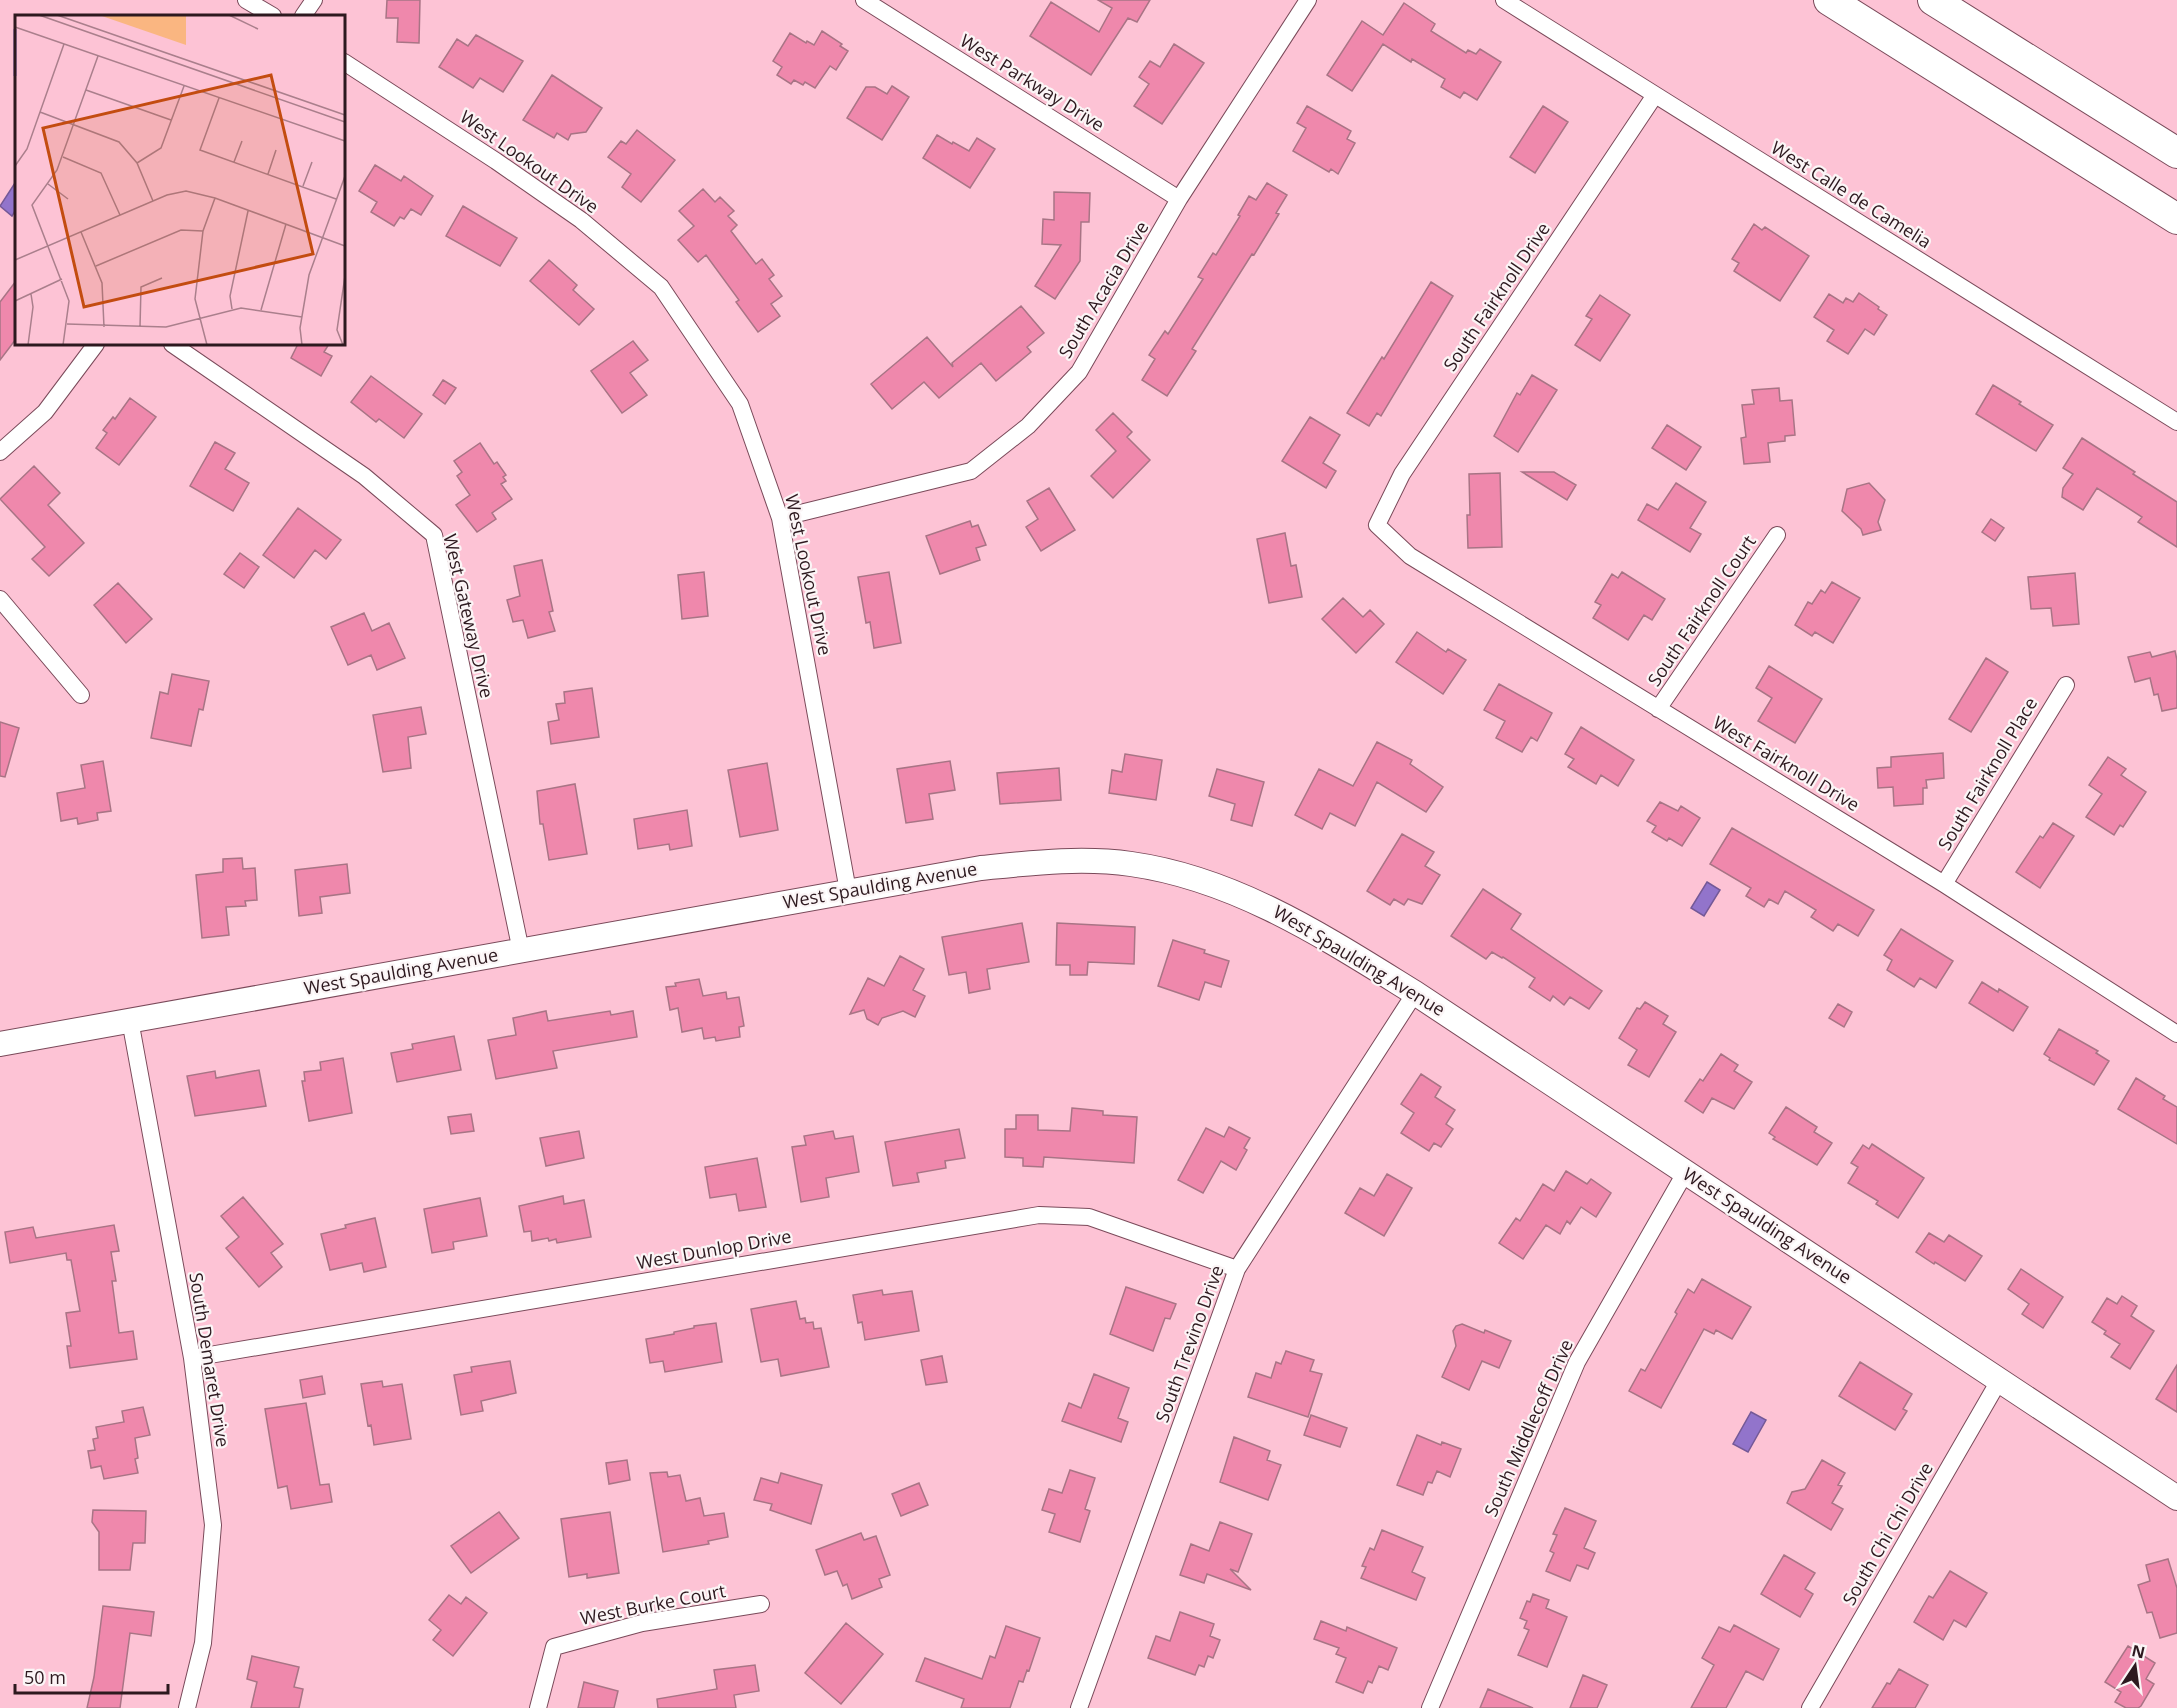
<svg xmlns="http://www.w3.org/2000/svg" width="2177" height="1708" font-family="'Open Sans',sans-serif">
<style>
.water{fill:#9274cb;stroke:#745997;stroke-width:1.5}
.building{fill:#ef88ac;stroke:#a87485;stroke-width:1.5}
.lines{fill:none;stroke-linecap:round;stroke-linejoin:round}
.street-casing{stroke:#7a4a5a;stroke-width:18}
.secondary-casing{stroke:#7a4a5a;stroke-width:26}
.highway-casing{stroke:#7a4a5a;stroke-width:32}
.street{stroke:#fff;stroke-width:16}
.secondary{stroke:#fff;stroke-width:24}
.highway{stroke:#fff;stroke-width:30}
.labels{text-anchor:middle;stroke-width:4.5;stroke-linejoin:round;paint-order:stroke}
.street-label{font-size:18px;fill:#2d191f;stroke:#fbf5f6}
.inset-river{fill:none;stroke:#9274cb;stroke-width:3}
.inset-road{fill:none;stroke:#aa7f8c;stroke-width:1.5}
.view{fill:#c34c10;fill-opacity:0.15;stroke:#c34c10;stroke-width:3}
.inset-edge{fill:none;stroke:#2d191f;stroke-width:3}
</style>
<rect width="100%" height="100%" fill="#fdc3d5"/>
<!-- water -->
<path class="water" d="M15,183L16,209L12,216L0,206Z
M1707,882L1720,890L1704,916L1691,908Z
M1751,1412L1766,1420L1748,1452L1733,1444Z"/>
<!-- building -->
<path class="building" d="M387,0H420L419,43L397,42L398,18H386Z
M1098,0H1150L1137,22L1128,18L1091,75L1030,36L1051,2L1099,32L1112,8Z
M1404,3L1435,24L1431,31L1466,53L1468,50L1476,54L1480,49L1501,62L1477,100L1464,92L1460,98L1441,87L1445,79L1412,59L1411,62L1383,44L1352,91L1327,75L1362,21L1383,35Z
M822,31L842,44L840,46L848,51L836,70L830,66L815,88L805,82L803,85L794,80L791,84L777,75L782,67L773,61L790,33L806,43L807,41L814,45Z
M476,35L523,61L503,92L480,78L473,88L439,67L457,39L468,46Z
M1174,44L1204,63L1162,124L1134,106L1149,84L1139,77L1150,61L1160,67Z
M552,75L602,108L586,132L571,134L568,140L557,133L554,138L523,120Z
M892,86L909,97L882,140L847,118L866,87H875L887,94Z
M1307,106L1351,131L1347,139L1355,143L1338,174L1331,169L1329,172L1293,151L1306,128L1297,123Z
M1543,106L1568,122L1535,173L1510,157Z
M637,130L675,160L641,202L622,187L631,174L608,157L621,141L626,144Z
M937,135L952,144L953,142L969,151L977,138L995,149L970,188L923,158Z
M375,165L401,181L404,176L433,196L421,215L411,209L404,219L400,217L394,226L371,212L377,202L359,191Z
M1267,183L1287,195L1276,213L1279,214L1254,255L1252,254L1192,349L1196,351L1167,396L1142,380L1155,359L1149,355L1165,331L1168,334L1203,279L1198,277L1213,253L1216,255L1240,216L1238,215L1249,196L1256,200Z
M703,189L715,202L720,197L734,211L728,216L737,225L731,231L756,264L762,259L774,275L769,279L782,296L771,304L780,316L758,332L736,302L739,300L706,255L698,262L678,240L694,226L679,211Z
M1054,192L1090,193L1089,222H1081L1080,261L1055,299L1035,286L1061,245L1042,244L1043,219L1054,220Z
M463,206L517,238L500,266L446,236Z
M1754,224L1762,230L1765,227L1809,256L1780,301L1734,271L1739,263L1732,259Z
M549,260L577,285L573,290L594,309L579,325L530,281Z
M16,281V339L0,360V302Z
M1431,282L1453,296L1381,416L1377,413L1369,426L1347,413L1382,357L1384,359Z
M1859,293L1879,307L1878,309L1887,315L1874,335L1865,329L1848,354L1827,341L1834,330L1814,317L1829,294L1843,303L1846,298L1853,302Z
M1600,295L1630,315L1600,361L1575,345L1592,319L1586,316Z
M1021,306L1044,333L1027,347L1031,352L996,381L981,363L939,398L924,382L892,409L871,384L927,337L953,367L952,363Z
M633,341L648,360L630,373L647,395L622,413L591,371Z
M298,344H329L324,352L332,356L321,376L291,358Z
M1532,375L1557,390L1518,452L1494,436L1517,393L1520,395Z
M371,376L422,414L404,438L379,419L376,422L351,402Z
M443,380L456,388L445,404L433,395Z
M1993,385L2021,402L2019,404L2053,425L2036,451L1976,414Z
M1779,388L1780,401L1792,400L1795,435L1785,436V441L1768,443L1770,462L1744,464L1741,438L1746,437L1742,405L1754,404L1752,390Z
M130,398L156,417L119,465L96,448L107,433L103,430L113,417L115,419Z
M1113,413L1132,432L1127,437L1150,460L1113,498L1091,476L1116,451L1096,430Z
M1310,417L1340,435L1323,463L1336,471L1326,488L1282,461Z
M1667,425L1701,447L1686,470L1652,448Z
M2082,438L2135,472L2133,474L2177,502V547L2138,522L2142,517L2097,488L2083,510L2062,497L2063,488L2073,474L2063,468Z
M215,442L235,453L225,469L249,483L233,511L190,486Z
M480,443L494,464L497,462L506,475L503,477L506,481L501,484L512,499L492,513L496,519L477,532L456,505L470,495L457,476L462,472L454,461Z
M34,466L60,493L48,505L84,543L49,576L32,559L45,547L0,499Z
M1522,472H1554L1576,485L1567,500Z
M1500,473L1502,547L1468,548L1467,515H1470L1469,474Z
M1676,483L1706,502L1690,528L1701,534L1690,552L1638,520L1647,504L1658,510Z
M1869,483L1885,500L1878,522L1881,530L1863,535L1861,529L1842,511L1847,489Z
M1049,488L1075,530L1041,551L1026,527L1038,519L1027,501Z
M298,508L341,540L326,559L315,550L294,578L263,555Z
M1991,519L2004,528L1995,541L1982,532Z
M970,521L972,527L978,525L986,545L976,548L980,560L940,574L926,536Z
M1285,533L1291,566L1296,565L1302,597L1269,603L1257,539Z
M240,553L259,567L244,588L224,574Z
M542,560L553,611L549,612L555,631L528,638L523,620L513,622L507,600L520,596L514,566Z
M704,572L708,616L682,619L678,575Z
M889,572L901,643L874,648L870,622L866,623L858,577Z
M1622,572L1665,599L1652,620L1644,615L1628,640L1593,618L1601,605L1595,602L1612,574L1618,578Z
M2075,573L2079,624L2053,626L2051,608L2031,609L2028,577Z
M1832,582L1860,598L1833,643L1815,632L1812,636L1795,625L1808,602L1812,604L1821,590L1825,593Z
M118,583L152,619L126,643L94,605Z
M1343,598L1363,617L1370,610L1384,624L1356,653L1322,619Z
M364,613L372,631L389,623L405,658L377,670L371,655L348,665L331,627Z
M1417,632L1446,652L1448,649L1466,660L1443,694L1396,662Z
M2175,651L2177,660V708L2162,711L2158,694L2154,695L2150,678L2135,682L2128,657L2150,652L2152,657Z
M1986,658L2008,672L1971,732L1949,719Z
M1769,666L1822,699L1795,743L1758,721L1772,698L1756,688Z
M172,674L209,681L203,710L199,709L191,746L151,738L160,692L168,694Z
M1499,684L1552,713L1537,741L1531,737L1522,752L1496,738L1505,721L1484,710Z
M592,688L599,737L551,744L548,722L559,720L556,704L565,703L564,692Z
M421,707L426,734L408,737L411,768L383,772L373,715Z
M0,722L19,728L5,777L0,776Z
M1581,727L1634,760L1618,786L1601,775L1596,784L1568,767L1574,759L1565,754Z
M1377,742L1412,760L1410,764L1443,787L1426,812L1377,782L1355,826L1330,813L1322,829L1295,815L1319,769L1353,786Z
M1943,753L1944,778L1926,780L1927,788H1923V804L1894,806L1893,787L1878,788L1877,768L1891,767V757Z
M1125,754L1162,760L1156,800L1109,793L1112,770L1122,772Z
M2108,757L2126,769L2121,775L2146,792L2123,827L2120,825L2114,835L2086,817L2102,794L2089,785Z
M103,761L111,811L97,813L98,820L78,824L77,818L61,821L57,793L85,788L81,765Z
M950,761L955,790L929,794L933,819L906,823L897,769Z
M767,763L778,830L740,837L728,770Z
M1059,768L1061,800L1000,804L997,773Z
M1217,769L1264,782L1252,826L1231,820L1235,804L1209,796Z
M575,784L587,854L549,860L543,824H540L537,791Z
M1660,802L1678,811L1681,806L1700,818L1682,846L1669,838L1667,841L1652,832L1656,826L1647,821Z
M687,810L692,846L670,850L669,844L638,849L634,819Z
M2053,823L2074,836L2040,888L2016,872L2040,836L2043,838Z
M1732,828L1874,910L1858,936L1838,924L1833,931L1811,917L1816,910L1785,891L1778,904L1769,899L1764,907L1746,896L1751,888L1710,864Z
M1402,834L1434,852L1425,866L1440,875L1422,904L1408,899L1404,905L1394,899L1390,905L1367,891Z
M242,858L243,869L255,868L257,900L245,901L246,906L226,907L229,935L202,938L196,875L223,872V859Z
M347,864L350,893L320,897L322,913L299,916L295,870Z
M1483,889L1521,914L1511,929L1602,991L1589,1009L1570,997L1564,1005L1553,996L1550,1001L1529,987L1535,978L1503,957L1502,958L1492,952L1486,959L1451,936Z
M1022,923L1029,962L987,969L990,989L969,993L966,972L949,975L942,937Z
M1057,923L1135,927L1134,964L1088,962L1087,975H1070V965H1056Z
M1901,929L1953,961L1936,988L1920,978L1914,987L1887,970L1892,960L1884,955Z
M1173,940L1205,950L1204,953L1229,961L1221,987L1205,982L1199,1000L1158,986Z
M900,956L924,969L913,990L925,996L915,1017L903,1011L882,1018L878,1025L867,1019L864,1010L850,1014L868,978L884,986Z
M699,979L703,996L726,992L727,999L739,997L744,1026L739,1027L740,1037L716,1041L715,1037L704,1039L702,1028L682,1032L678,1008L670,1010L666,987L676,986L675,983Z
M1982,982L1998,992L1999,989L2028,1007L2013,1031L1969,1003Z
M1645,1002L1668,1016L1663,1024L1676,1032L1649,1077L1628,1065L1637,1050L1619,1038L1637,1008L1640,1009Z
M1838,1004L1852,1012L1844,1027L1829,1018Z
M546,1011L548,1021L610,1011L611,1015L633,1011L637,1037L553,1051L557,1068L496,1079L488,1040L516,1035L513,1018Z
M2059,1029L2098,1051L2096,1053L2109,1061L2094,1085L2049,1060L2050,1058L2044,1054Z
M454,1036L461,1070L397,1082L391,1053L413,1049L412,1044Z
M1721,1054L1738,1065L1734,1071L1752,1082L1734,1109L1712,1098L1703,1113L1685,1101L1700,1079L1703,1081Z
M343,1058L352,1113L309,1121L302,1081H305L304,1072L321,1070L320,1062Z
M259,1070L266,1106L195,1116L187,1076L215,1071L216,1078Z
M1421,1074L1441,1087L1435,1097L1455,1110L1446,1124L1453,1129L1441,1147L1434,1143L1429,1151L1401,1133L1414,1113L1401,1104Z
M2136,1078L2165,1096L2163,1099L2177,1107V1144L2118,1109Z
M1786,1107L1817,1127L1814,1132L1832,1143L1817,1165L1773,1139L1775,1137L1769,1133Z
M1072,1108L1103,1111V1115L1137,1117L1134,1163L1044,1157L1043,1167L1023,1166V1158L1005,1157V1129H1016V1115H1038V1130L1070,1131Z
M471,1114L474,1131L451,1134L448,1117Z
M1229,1127L1250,1138L1244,1148L1247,1150L1236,1170L1221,1161L1203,1193L1178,1180L1206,1128L1224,1137Z
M959,1129L965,1158L945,1161L946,1168L917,1173L919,1182L893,1186L885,1142Z
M579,1131L584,1158L546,1166L540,1138Z
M833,1131L835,1139L853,1136L859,1172L826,1178L829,1197L801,1202L792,1147L806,1145L804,1136Z
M1872,1144L1924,1178L1898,1218L1876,1204L1878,1201L1848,1183L1858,1167L1851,1163L1863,1145L1869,1149Z
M757,1158L766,1207L739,1211L736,1194L710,1198L705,1167Z
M1566,1171L1587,1184L1591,1179L1611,1193L1596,1217L1581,1207L1570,1224L1567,1221L1560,1234L1546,1225L1523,1259L1499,1243L1516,1218L1520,1221L1543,1184L1554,1191Z
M1387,1174L1412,1188L1384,1236L1345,1213L1360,1188L1374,1196Z
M563,1196L564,1204L584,1200L591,1237L557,1243L556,1239L549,1241L548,1238L532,1241L531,1231L524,1232L519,1206Z
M243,1197L283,1244L271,1253L282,1267L259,1287L226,1248L239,1237L221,1216Z
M480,1198L487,1236L453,1242L454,1249L432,1253L424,1209Z
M375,1218L386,1267L364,1272L362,1263L330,1270L321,1234L346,1228L345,1225Z
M114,1225L119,1251L111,1252L116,1281H112L119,1333L133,1331L137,1359L70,1368L67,1346H71L66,1313L80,1311L71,1260H67L66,1253L10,1263L5,1232L33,1227L36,1238Z
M1929,1233L1944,1242L1949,1235L1982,1256L1965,1281L1935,1262L1934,1264L1916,1252Z
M2021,1269L2063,1297L2043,1328L2022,1314L2029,1304L2008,1289Z
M1702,1279L1751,1307L1732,1339L1716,1330L1714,1334L1704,1329L1661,1408L1629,1391L1641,1369L1645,1371L1677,1314L1675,1312L1688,1289L1694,1293Z
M1126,1287L1176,1304L1170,1319L1165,1318L1153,1351L1110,1334Z
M882,1290L883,1295L912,1291L919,1331L865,1340L862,1322L858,1323L853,1295Z
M2122,1296L2137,1306L2131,1316L2154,1331L2130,1369L2111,1357L2120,1344L2104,1334L2106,1331L2092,1322L2107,1298L2117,1304Z
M796,1301L800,1319L805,1318L806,1323L813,1322L814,1329L821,1328L829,1367L781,1376L778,1359L761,1362L751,1309Z
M716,1323L722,1362L665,1372L663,1361L650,1363L646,1339L674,1334V1332L694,1328V1326Z
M1462,1324L1484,1333L1485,1330L1511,1341L1499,1368L1482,1361L1469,1390L1442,1377L1456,1346L1453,1331L1456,1326Z
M1286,1351L1314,1360L1310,1371L1322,1374L1308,1417L1248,1397L1256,1373L1271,1378L1276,1362L1281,1364Z
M942,1356L947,1382L926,1385L921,1360Z
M510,1361L516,1393L481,1401L483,1411L461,1415L454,1375L472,1372L471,1367Z
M1860,1362L1912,1394L1903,1409L1907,1411L1895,1430L1839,1396Z
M2177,1365V1412L2156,1399Z
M1094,1374L1129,1388L1118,1418L1128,1422L1121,1442L1062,1421L1069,1403L1081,1408Z
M322,1376L325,1394L303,1398L300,1380Z
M382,1381L383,1387L402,1384L411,1439L374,1445L371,1425L368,1426L361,1384Z
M306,1403L320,1485L329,1484L332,1502L291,1509L287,1486L278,1488L265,1409Z
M143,1407L150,1435L135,1438L138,1458L135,1459L138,1473L104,1479L101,1466L91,1468L88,1451L95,1450L93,1439L98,1438L96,1427L124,1422L122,1411Z
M1311,1415L1347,1428L1340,1447L1304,1435Z
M1417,1435L1441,1445L1442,1442L1461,1449L1450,1477L1437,1471L1432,1483L1428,1482L1423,1495L1397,1485Z
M1234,1437L1270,1451L1267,1460L1281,1465L1268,1500L1220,1482Z
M627,1460L630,1480L609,1484L606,1463Z
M1822,1460L1845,1473L1838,1485L1842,1486L1832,1503L1843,1509L1831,1530L1787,1503L1792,1492L1805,1489Z
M1070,1470L1095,1478L1085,1509L1090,1511L1080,1542L1049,1532L1055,1514L1042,1510L1049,1489L1062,1493Z
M667,1472L668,1477L680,1475L686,1501L700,1498L704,1516L724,1513L728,1537L708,1541L709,1544L663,1552L650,1473Z
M781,1473L822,1485L811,1524L770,1510L772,1504L754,1500L761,1478L778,1483Z
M919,1483L928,1505L901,1516L892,1494Z
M1565,1508L1596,1521L1584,1548L1595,1553L1588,1569L1577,1565L1570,1581L1546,1571L1554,1553L1550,1551L1557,1535L1553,1534Z
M93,1510L146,1511L145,1543H133L130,1570H99V1532L92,1522Z
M499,1512L519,1538L471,1573L451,1546Z
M610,1512L619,1573L587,1578V1574L569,1577L561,1519Z
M1220,1522L1252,1534L1238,1572L1230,1569L1251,1590L1207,1574L1204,1583L1180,1575L1191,1544L1209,1551Z
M1382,1530L1423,1547L1412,1572L1425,1578L1416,1600L1361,1578L1366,1567L1362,1566L1370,1548L1374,1550Z
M861,1533L864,1540L876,1536L890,1575L879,1579L882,1587L852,1599L847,1584L843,1586L837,1571L825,1575L816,1550Z
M1784,1555L1815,1573L1805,1589L1813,1594L1800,1617L1761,1594Z
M2168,1559L2177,1588V1633L2160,1638L2152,1612L2147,1613L2138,1585L2150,1581L2146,1565Z
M1950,1571L1987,1593L1966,1627L1954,1620L1943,1640L1914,1622L1929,1596L1933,1598Z
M1533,1594L1549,1600L1546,1608L1567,1617L1547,1667L1518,1655L1529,1630L1524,1628L1527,1621L1520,1618L1527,1601L1530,1602Z
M449,1595L461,1604L466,1597L487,1613L453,1656L433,1640L441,1630L429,1620Z
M103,1606L154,1612L151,1636L130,1633L120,1708H87L94,1677Z
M1180,1612L1214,1624L1210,1636L1220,1640L1213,1658L1208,1656L1204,1667L1199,1665L1195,1675L1148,1658L1156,1636L1170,1641Z
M1321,1621L1346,1631L1347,1627L1397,1648L1388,1670L1379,1666L1372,1683L1368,1681L1363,1693L1336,1682L1346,1658L1336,1654L1339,1648L1314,1639Z
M846,1623L883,1654L841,1704L805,1673Z
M1734,1625L1779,1649L1763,1680L1746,1671L1726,1708H1691L1714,1665L1702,1658L1719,1627L1730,1632Z
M1006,1626L1040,1638L1029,1671L1027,1670L1023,1682L1019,1681L1010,1708H961L964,1699L916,1681L925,1658L982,1679L990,1656L995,1658Z
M2128,1646L2155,1663L2146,1679L2154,1684L2141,1706L2138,1708H2126L2115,1702L2121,1692L2105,1682Z
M252,1656L299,1667L294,1687L303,1689L299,1708H251L257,1682L247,1679Z
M755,1665L759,1691L734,1695L736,1708H658L657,1699L717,1689L714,1670Z
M1899,1669L1928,1685L1915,1708H1872L1887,1683L1890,1684Z
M1583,1675L1607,1685L1597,1708H1570Z
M584,1682L618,1691L614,1708H578Z
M1488,1689L1533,1708H1480Z"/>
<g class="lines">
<!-- street casing -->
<g class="street-casing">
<path id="street" d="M246,0L273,16
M864,0L1179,199
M1504,0L2177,422
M303,16L314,0
M344,62L496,161L581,220L661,287L740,404L780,518L848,891
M1655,95L1402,474L1377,525L1410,556L1944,884L2177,1034
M172,344L364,476L434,535L521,951
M0,452L45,412L96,344
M780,518L971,471L1028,426L1079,372L1179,199L1308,0
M0,599L81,695
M1658,709L1777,535
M1944,884L2066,685
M130,1020L192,1358L213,1525L203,1643L187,1708
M192,1358L1039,1215L1089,1217L1237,1269
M538,1708L554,1647L642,1623L761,1604
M1079,1708L1237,1269L1415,993
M1430,1708L1577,1362L1685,1173
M1810,1708L2000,1379"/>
</g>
<!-- secondary casing -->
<g class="secondary-casing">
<path id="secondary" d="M0,1044L981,868C1031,863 1081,857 1131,864C1237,879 1326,938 1415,993L2177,1498"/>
</g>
<!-- highway casing -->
<g class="highway-casing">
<path id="highway" d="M1829,0L2177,219
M1933,0L2177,153"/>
</g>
<!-- street -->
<use href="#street" class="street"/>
<!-- secondary -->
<use href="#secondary" class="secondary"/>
<!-- highway -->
<use href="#highway" class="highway"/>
</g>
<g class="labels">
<!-- street labels -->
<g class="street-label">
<text transform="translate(1032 83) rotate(32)" y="6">West Parkway Drive</text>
<text transform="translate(529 162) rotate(35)" y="6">West Lookout Drive</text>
<text transform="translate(1851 195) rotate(32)" y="6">West Calle de Camelia</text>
<text transform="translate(1104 290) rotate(-59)" y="6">South Acacia Drive</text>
<text transform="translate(1497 297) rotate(-56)" y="6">South Fairknoll Drive</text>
<text transform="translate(808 575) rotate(78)" y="6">West Lookout Drive</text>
<text transform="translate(1702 611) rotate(-56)" y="6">South Fairknoll Court</text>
<text transform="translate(468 616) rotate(77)" y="6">West Gateway Drive</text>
<text transform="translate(1786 764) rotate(31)" y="6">West Fairknoll Drive</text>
<text transform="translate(1988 774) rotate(-59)" y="6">South Fairknoll Place</text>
<text transform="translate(880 886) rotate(-10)" y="6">West Spaulding Avenue</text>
<text transform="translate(1359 961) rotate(31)" y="6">West Spaulding Avenue</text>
<text transform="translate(401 972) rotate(-10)" y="6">West Spaulding Avenue</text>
<text transform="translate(1767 1226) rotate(33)" y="6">West Spaulding Avenue</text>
<text transform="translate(714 1250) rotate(-10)" y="6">West Dunlop Drive</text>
<text transform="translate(1190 1344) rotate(-70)" y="6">South Trevino Drive</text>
<text transform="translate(209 1360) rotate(81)" y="6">South Demaret Drive</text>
<text transform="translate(1529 1428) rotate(-66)" y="6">South Middlecoff Drive</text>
<text transform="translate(1888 1534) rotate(-60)" y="6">South Chi Chi Drive</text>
<text transform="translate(653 1605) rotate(-11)" y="6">West Burke Court</text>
</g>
</g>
<!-- overview -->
<g transform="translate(15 15)">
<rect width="330" height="330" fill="#fdc3d5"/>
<path d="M84,0H171V30Z" fill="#fab681"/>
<path class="inset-river" d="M0,14V61"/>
<path class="inset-road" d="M24,0L330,107M42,0L330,100M214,0L243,14M0,12L330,126M71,75L156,105M204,83L185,135L321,184M25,97L104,127L122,148L138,186M48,142L86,158L105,200M219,147L227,126M122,148L146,133L169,71M0,151L12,134L49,29M253,159L261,135M33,169L53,184M288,171L297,147M66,217L87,268L89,312M0,245L152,180L171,176L200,183L330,231M81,251L166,215L188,216M0,286L47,264M217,294L215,281L233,196M246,295L271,209M52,309L151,312L226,293L287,302M125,312L126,272L147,263M13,330L18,292L16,279M48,330L54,286L17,190L42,155L83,41M192,330L180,284L188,216L200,183M287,330L285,313L294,260L330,161M328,330L322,315L330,261"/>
<path class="view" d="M256,60L298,239L69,292L28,113Z"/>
<rect width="330" height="330" class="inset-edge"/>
</g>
<!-- north arrow -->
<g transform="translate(2135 1666) rotate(13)" stroke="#fbf5f6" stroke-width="4.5" paint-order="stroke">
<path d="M0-4.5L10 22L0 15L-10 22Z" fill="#2d191f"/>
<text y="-9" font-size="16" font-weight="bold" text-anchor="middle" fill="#2d191f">N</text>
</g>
<!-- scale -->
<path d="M15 1684v9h153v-9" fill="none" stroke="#2d191f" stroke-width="3"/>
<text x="24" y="1684" font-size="18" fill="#2d191f" stroke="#fbf5f6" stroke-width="4.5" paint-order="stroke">50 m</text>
</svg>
